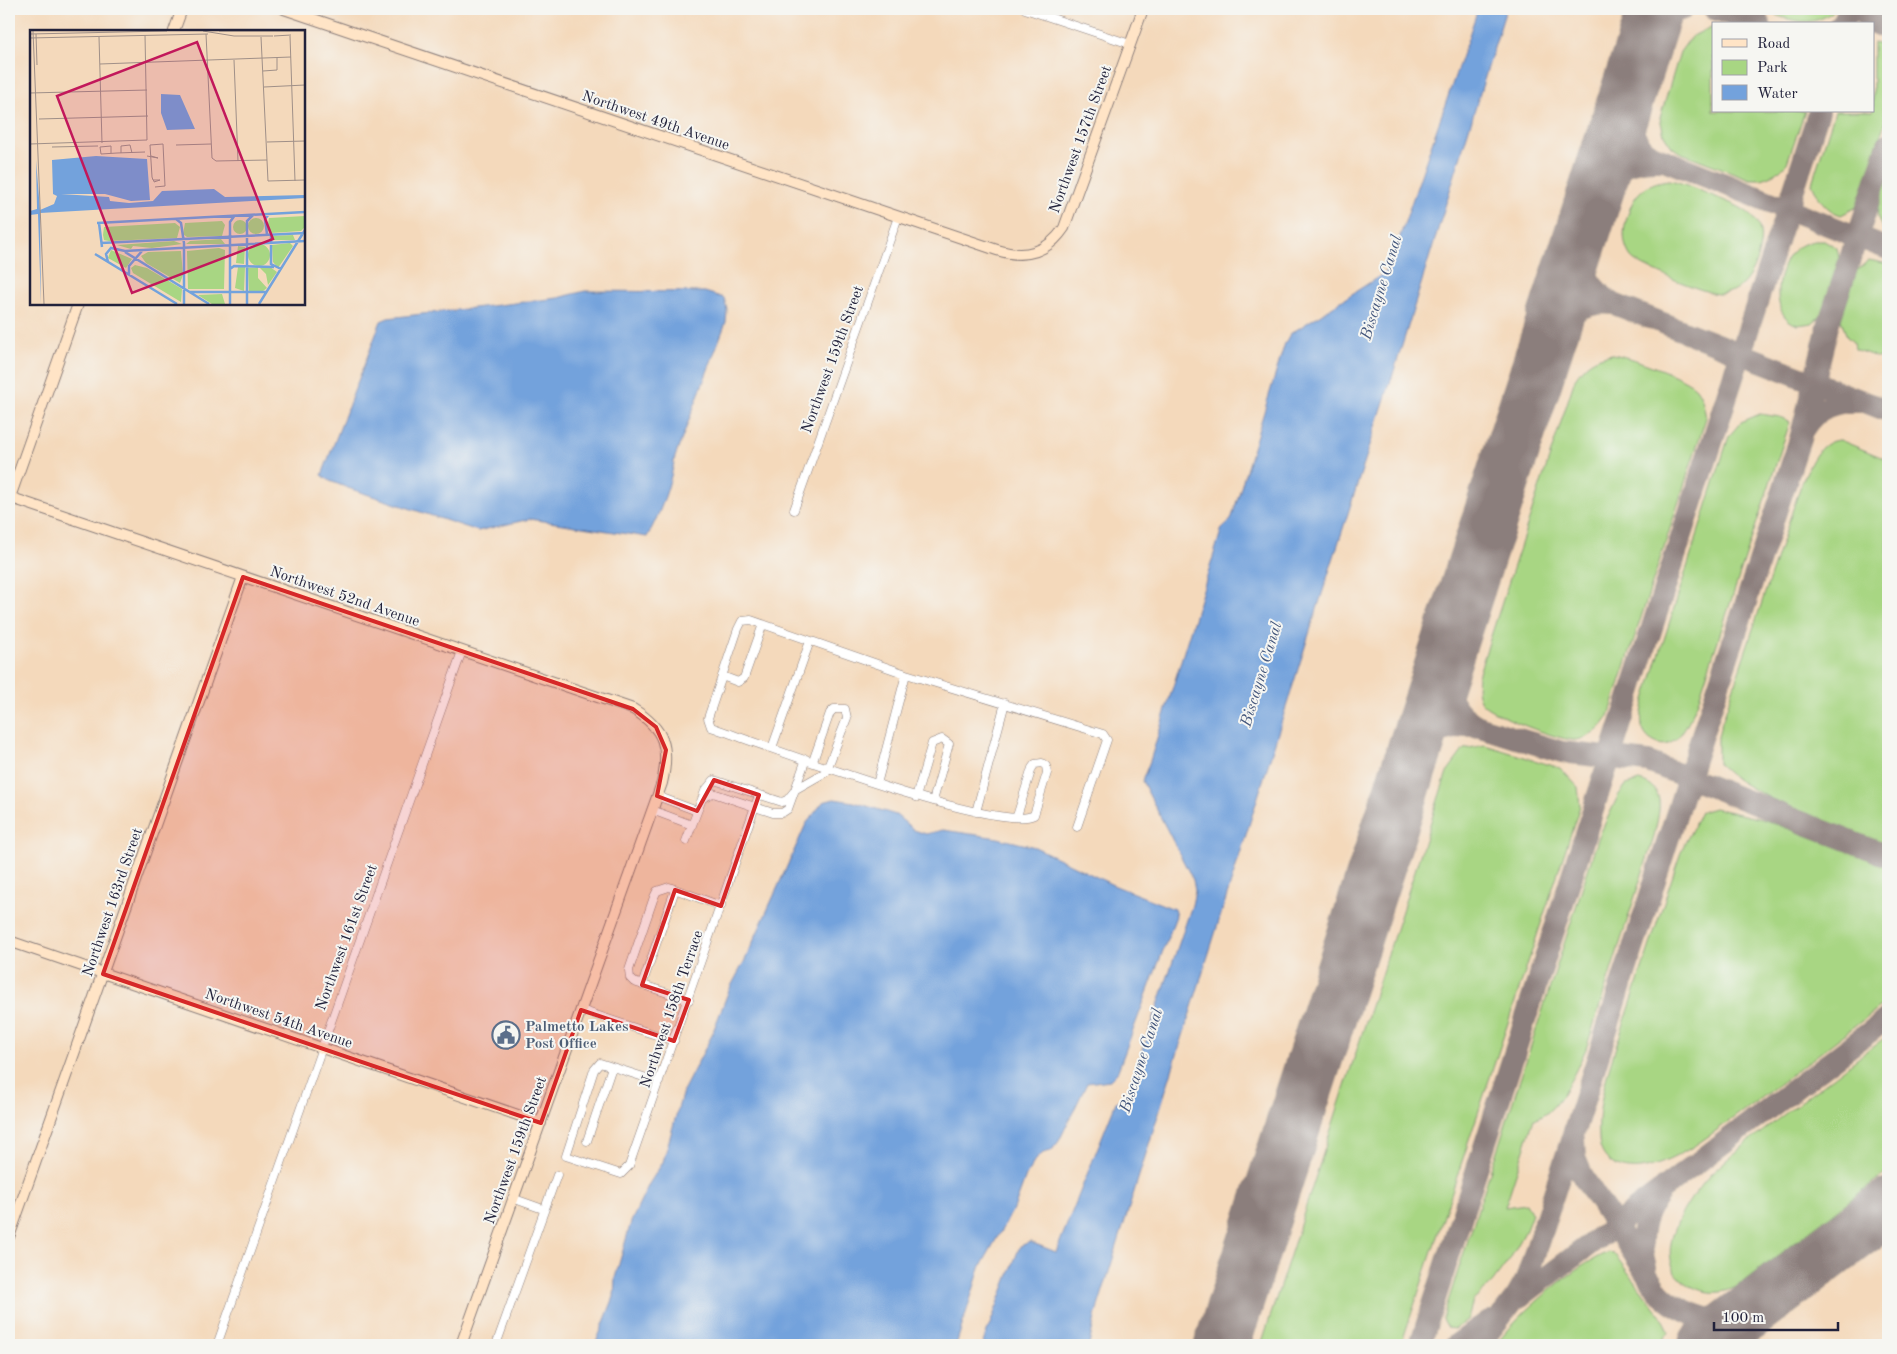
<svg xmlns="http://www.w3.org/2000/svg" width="1897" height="1354" font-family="'Old Standard TT',serif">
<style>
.green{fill:#a8d683;stroke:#657c5f}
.water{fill:#73a2dc;stroke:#4a628c}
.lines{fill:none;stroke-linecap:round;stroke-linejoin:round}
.taxiway{stroke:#8b7e7b;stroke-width:22}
.runway{stroke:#8b7e7b;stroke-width:56}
.street-casing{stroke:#8b7e7b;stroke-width:9}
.secondary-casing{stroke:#8b7e7b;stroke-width:12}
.street{stroke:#fff;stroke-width:8}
.secondary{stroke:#ffe4c6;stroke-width:10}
.marked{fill:#d62828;fill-opacity:0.2;stroke:#d62828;stroke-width:4;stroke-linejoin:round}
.labels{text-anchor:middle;stroke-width:4;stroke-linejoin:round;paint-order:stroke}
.street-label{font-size:15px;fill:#22223b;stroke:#f6f6f2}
.service-label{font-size:15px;font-weight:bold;fill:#4e5e75;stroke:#f6f6f2;text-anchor:start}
.water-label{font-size:16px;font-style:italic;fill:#42557b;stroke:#f6f6f2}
.inset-river{fill:none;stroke:#73a2dc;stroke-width:2.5}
.inset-road{fill:none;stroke:#a09088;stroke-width:1}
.view{fill:#c2185b;fill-opacity:0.15;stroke:#c2185b;stroke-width:2.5}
.inset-edge{fill:none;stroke:#22223b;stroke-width:2.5}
</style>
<rect width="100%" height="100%" fill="#f6f6f2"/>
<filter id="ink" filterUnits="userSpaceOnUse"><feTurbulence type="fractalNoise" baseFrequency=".02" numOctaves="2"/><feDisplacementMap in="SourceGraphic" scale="10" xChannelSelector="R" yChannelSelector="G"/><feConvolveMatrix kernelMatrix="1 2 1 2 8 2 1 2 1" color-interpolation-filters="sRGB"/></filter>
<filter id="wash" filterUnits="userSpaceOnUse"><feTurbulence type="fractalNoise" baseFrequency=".0096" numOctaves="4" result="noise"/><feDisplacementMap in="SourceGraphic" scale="20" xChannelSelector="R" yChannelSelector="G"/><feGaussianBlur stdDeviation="1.12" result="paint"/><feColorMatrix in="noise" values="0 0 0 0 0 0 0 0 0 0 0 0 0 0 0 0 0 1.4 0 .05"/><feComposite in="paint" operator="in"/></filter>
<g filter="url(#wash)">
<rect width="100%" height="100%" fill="#f4d9bb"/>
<!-- green -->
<path class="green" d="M1758,9H1835C1812,32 1785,18 1758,9Z
M1713,26V111H1805L1787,163L1777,173L1761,179H1750L1679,152L1672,147L1664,135L1660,118L1680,52L1691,37Z
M1873,43L1888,46V113L1857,207L1841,215C1825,210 1818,198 1812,183L1835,111H1873Z
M1888,175V233C1868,218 1882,195 1888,175Z
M1669,180C1682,182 1696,189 1708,194C1742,208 1771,214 1757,258C1753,271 1746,285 1733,291C1729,292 1723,294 1718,294C1705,293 1639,267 1631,257C1620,241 1624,223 1631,206C1638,189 1651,182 1669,180Z
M1814,241H1826L1837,248L1840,263L1823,314L1812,323L1798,325C1770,317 1776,276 1788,257C1794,248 1804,243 1814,241Z
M1869,260L1888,264V361L1854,349L1853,342L1847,337L1841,320L1857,270Z
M1612,354C1628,356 1686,377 1696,388C1703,397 1704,408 1706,418L1609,716C1602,728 1591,738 1576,740C1563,742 1489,714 1481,702C1476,694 1477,686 1478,676L1575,379C1584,364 1594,357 1612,354Z
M1760,414L1780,417L1790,422L1697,704C1689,720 1676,755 1654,742C1648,739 1644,734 1642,727C1639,711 1649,689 1653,674L1729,436L1741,422Z
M1840,440L1888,460V845C1846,829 1745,796 1718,763V737L1720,728L1801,485C1809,467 1817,441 1840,440Z
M1485,745L1560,768L1578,787L1580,806L1401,1345H1261L1447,772L1464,749Z
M1639,781C1669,788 1658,814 1654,837L1586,1049C1577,1068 1556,1117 1534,1119L1505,1207L1526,1204L1532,1214L1526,1230L1510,1259L1492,1283L1473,1301L1467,1321L1454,1329L1448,1328L1443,1319L1445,1311L1599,836L1618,796L1626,785Z
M1714,808L1765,820L1888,866V1001C1839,1038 1790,1077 1740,1113C1711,1134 1682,1159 1646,1168C1624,1173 1600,1164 1599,1139C1596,1093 1617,1046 1631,1003C1648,952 1664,900 1682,849L1701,812Z
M1888,1035V1171L1736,1287C1723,1294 1708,1294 1695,1288C1643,1265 1685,1201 1711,1174C1733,1153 1758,1135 1782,1116C1818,1089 1853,1062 1888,1035Z
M1608,1252L1615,1255L1665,1321L1669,1332L1659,1345H1496C1518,1314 1573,1267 1608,1252Z"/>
<!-- water -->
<path class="water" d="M1478,9H1506L1401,349L1309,634L1096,1313L1089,1345H982L1020,1246L1030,1242L1056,1252L1116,1102L1129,1091L1192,905L1195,891L1193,880L1142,781L1150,761L1222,528L1231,520L1285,343L1290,334L1386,272L1396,248Z
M585,291L705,292L724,298L727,310L726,322L675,457C670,486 661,512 647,537L530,519L478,531L348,488L330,481L322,475L381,321L388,318L558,298Z
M834,799L854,802L896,815L914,830L926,834L943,830L998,838L1035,847L1113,885L1174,909L1176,916L1117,1073L1110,1080L1087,1083L1059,1141L1051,1151L1043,1153L1034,1162L1026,1176L1015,1206L980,1268L956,1345H595L614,1297L615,1278L631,1222L649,1184L663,1162L683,1091L711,1037L729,990L745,960L806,824L823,802Z"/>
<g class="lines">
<!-- taxiway -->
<path class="taxiway" d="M1714,9L1760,24
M1860,9L1869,21L1888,29
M1840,24L1852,9
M1643,46C1653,28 1663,15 1683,9
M1629,89C1626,117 1628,135 1649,154L1888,249
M1597,189C1617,166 1631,159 1661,160
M1579,246C1582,273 1591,290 1614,304L1888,411
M1551,331C1569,312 1587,301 1614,304
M1803,430C1816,408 1835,401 1860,402
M1442,667C1446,694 1454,714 1480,727
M1415,752L1437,733L1463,725L1480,727L1562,752L1648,762L1888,856
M1574,1140L1575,1158L1583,1177L1659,1292C1679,1313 1706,1318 1733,1325
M1646,1267C1638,1243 1642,1216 1658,1196
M1519,1298L1888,1018
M1420,1345L1819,111
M1456,1345L1489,1321
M1479,1345L1517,1296L1526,1280L1698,747L1800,439L1829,322L1888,144"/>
<!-- runway -->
<path class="runway" d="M1222,1345L1655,9
M1706,1345L1888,1207"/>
</g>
</g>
<g filter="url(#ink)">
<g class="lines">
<!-- street casing -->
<g class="street-casing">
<path id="street" d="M1025,9L1130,44
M794,510L898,217
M722,676L738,682L744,678L763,624
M772,748L810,641
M877,784L906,674
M657,796L697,811
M916,797L932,743L942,739L949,744L933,801
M703,798L713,793L773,813H782L788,809L806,759
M652,810L692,825
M976,812L1005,703
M1017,816L1032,768L1035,764L1042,763L1046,766L1047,773L1034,815C999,834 761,744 711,727L708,718L738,629L742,621L751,620L906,674L1103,734L1107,740L1077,827
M686,841L705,791L714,780L782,802L787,800L796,789L826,772L847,718L845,709H834L830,713L813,761
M642,985L675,890
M689,1000L634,982L630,978L629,970L654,897L657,891L669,887L721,906
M581,1010L674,1041
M659,1082L600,1063L594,1070L566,1156L621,1174L629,1166L759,795
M587,1141L612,1067
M512,1198L543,1209
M217,1345L462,651
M496,1345L557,1175"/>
</g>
<!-- secondary casing -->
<g class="secondary-casing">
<path id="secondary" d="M284,9L997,250C1025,259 1047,253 1064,228L1143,9
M174,31L182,9
M9,497L633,709C665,729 670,748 662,783L461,1345
M9,500L78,304
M9,941L541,1123
M9,1237L243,577"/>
</g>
<!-- street -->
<use href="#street" class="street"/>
<!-- secondary -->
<use href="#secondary" class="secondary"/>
</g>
</g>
<!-- marked area -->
<path class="marked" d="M243,577L633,709L656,727L666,750L657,796L697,811L714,780L759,795L721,906L675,890L642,985L689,1000L674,1041L581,1010L541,1123L103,974Z"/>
<!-- icons -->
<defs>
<g id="civic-ring" transform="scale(1.4375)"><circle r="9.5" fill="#f6f6f2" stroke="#5c6f8a" stroke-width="1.5"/><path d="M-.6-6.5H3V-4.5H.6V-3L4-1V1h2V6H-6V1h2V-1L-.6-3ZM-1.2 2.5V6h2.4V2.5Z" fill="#5c6f8a"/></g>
</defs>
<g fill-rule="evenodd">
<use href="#civic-ring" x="506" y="1035"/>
</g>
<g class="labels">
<!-- street labels -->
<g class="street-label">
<text transform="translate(656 120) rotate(19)" y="5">Northwest 49th Avenue</text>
<text transform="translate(1080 139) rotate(-70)" y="5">Northwest 157th Street</text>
<text transform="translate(832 359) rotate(-70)" y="5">Northwest 159th Street</text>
<text transform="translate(345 596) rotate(19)" y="5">Northwest 52nd Avenue</text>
<text transform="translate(112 902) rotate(-71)" y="5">Northwest 163rd Street</text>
<text transform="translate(346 937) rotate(-70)" y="5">Northwest 161st Street</text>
<text transform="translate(671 1009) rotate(-71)" y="5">Northwest 158th Terrace</text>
<text transform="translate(279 1018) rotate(19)" y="5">Northwest 54th Avenue</text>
<text transform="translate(515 1150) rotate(-70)" y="5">Northwest 159th Street</text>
</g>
<!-- service labels -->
<g class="service-label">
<text x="525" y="1031">Palmetto Lakes<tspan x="525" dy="17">Post Office</tspan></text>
</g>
<!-- water labels -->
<g class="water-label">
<text transform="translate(1380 287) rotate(-73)" y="6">Biscayne Canal</text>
<text transform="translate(1260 674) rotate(-73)" y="6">Biscayne Canal</text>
<text transform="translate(1140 1060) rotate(-72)" y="6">Biscayne Canal</text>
</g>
</g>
<!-- overview -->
<g transform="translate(30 30)">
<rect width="275" height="275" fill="#f4d9bb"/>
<path d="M275,186V197L271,201L241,203L237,200L239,188ZM218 196a8 8 0 1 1 16 0a8 8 0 1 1-16 0ZM203 197a7 7 0 1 1 14 0a7 7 0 1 1-14 0ZM192,191L195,195L192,206L157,207L153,204L155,193ZM145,193L150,197L147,208L79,211L74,210L73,205L74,197ZM263,205L265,210H242L243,206ZM191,209L195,214H156L160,211ZM144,211L152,214L122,218L103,216L101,219L87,215ZM260,213L263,216L248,238L243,232L242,215ZM218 225a11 11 0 1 1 22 0a11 11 0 1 1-22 0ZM208,216L215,217L214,234L206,233ZM189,218L195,220L194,259H158L157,221ZM81,220L102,229L96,238L78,228ZM151,221L153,245L150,253L116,233L111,226L118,222ZM105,235L117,238L152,259L151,272L103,243L101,238ZM208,237H215L214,261L205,258ZM228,237V248L237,258L233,261H219L218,238ZM240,237L247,242L238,255L236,244L230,238ZM192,264L195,274H182L168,265Z" fill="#a8d683"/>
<path d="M131,64L150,65L165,99L137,100L131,83ZM66,126L117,129L120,170L101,171L75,164H31L79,167L80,171L99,173L123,171L132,161L184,159L195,167L275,165V168L10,183L11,274L8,184L0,185V181L7,179L6,130L10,180L24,174L27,166L23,164L22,130Z" fill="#73a2dc"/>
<path class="inset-river" d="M146,189L151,193L154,213V274M67,193L275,182M69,193L72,217M237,204L235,189L239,184M241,205V234L251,239M71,213L275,203M95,222L179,274M65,224L147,274M78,232L76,224L81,218L95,221L275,211M200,239L204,236L244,237M99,245V236L112,221M159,262H236M200,274V192L205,185M217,274V191L223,185M229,274L275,200"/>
<path class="inset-road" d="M3,1L14,274M173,1L204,6M189,1H275M0,4L137,1M6,4L7,35M176,4L182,128L186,131L237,130M204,6H243M244,6L261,5M260,6L265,151M69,7L72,113M231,7L238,151L275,150M0,8L178,4M204,30L208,131M70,34L261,27M233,41L247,40V28M234,57L275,55M0,63L117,60M9,89L118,86M237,112L275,111M0,114L117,110L115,5M146,115L181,114M22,117L68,116M81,123V116L70,117L71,124L87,123L115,122M91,123V116L100,115L102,123M117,126L128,128L121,126M123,150H130L124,152V151L123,150L122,147L120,115L133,114L135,156L125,157"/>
<path class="view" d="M167,12L243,209L102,263L27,66Z"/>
<rect width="275" height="275" class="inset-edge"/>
</g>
<!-- margin -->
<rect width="1897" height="1354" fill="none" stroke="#f6f6f2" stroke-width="30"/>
<!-- legend -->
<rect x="1712" y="22" width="162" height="90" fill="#f6f6f2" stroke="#a1a1a9"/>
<rect x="1722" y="39" width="25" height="8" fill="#ffe4c6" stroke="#a1a1a9"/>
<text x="1757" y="48" font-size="15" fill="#22223b">Road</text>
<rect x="1722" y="60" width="25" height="15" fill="#a8d683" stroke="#a1a1a9"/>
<text x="1757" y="72" font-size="15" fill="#22223b">Park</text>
<rect x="1722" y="85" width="25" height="15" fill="#73a2dc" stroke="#a1a1a9"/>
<text x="1757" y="98" font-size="15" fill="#22223b">Water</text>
<!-- scale -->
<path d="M1714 1322v8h124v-8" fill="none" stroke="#22223b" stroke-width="2.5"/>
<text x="1722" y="1322" font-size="15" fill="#22223b" stroke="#f6f6f2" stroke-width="4" paint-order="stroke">100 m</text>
</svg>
